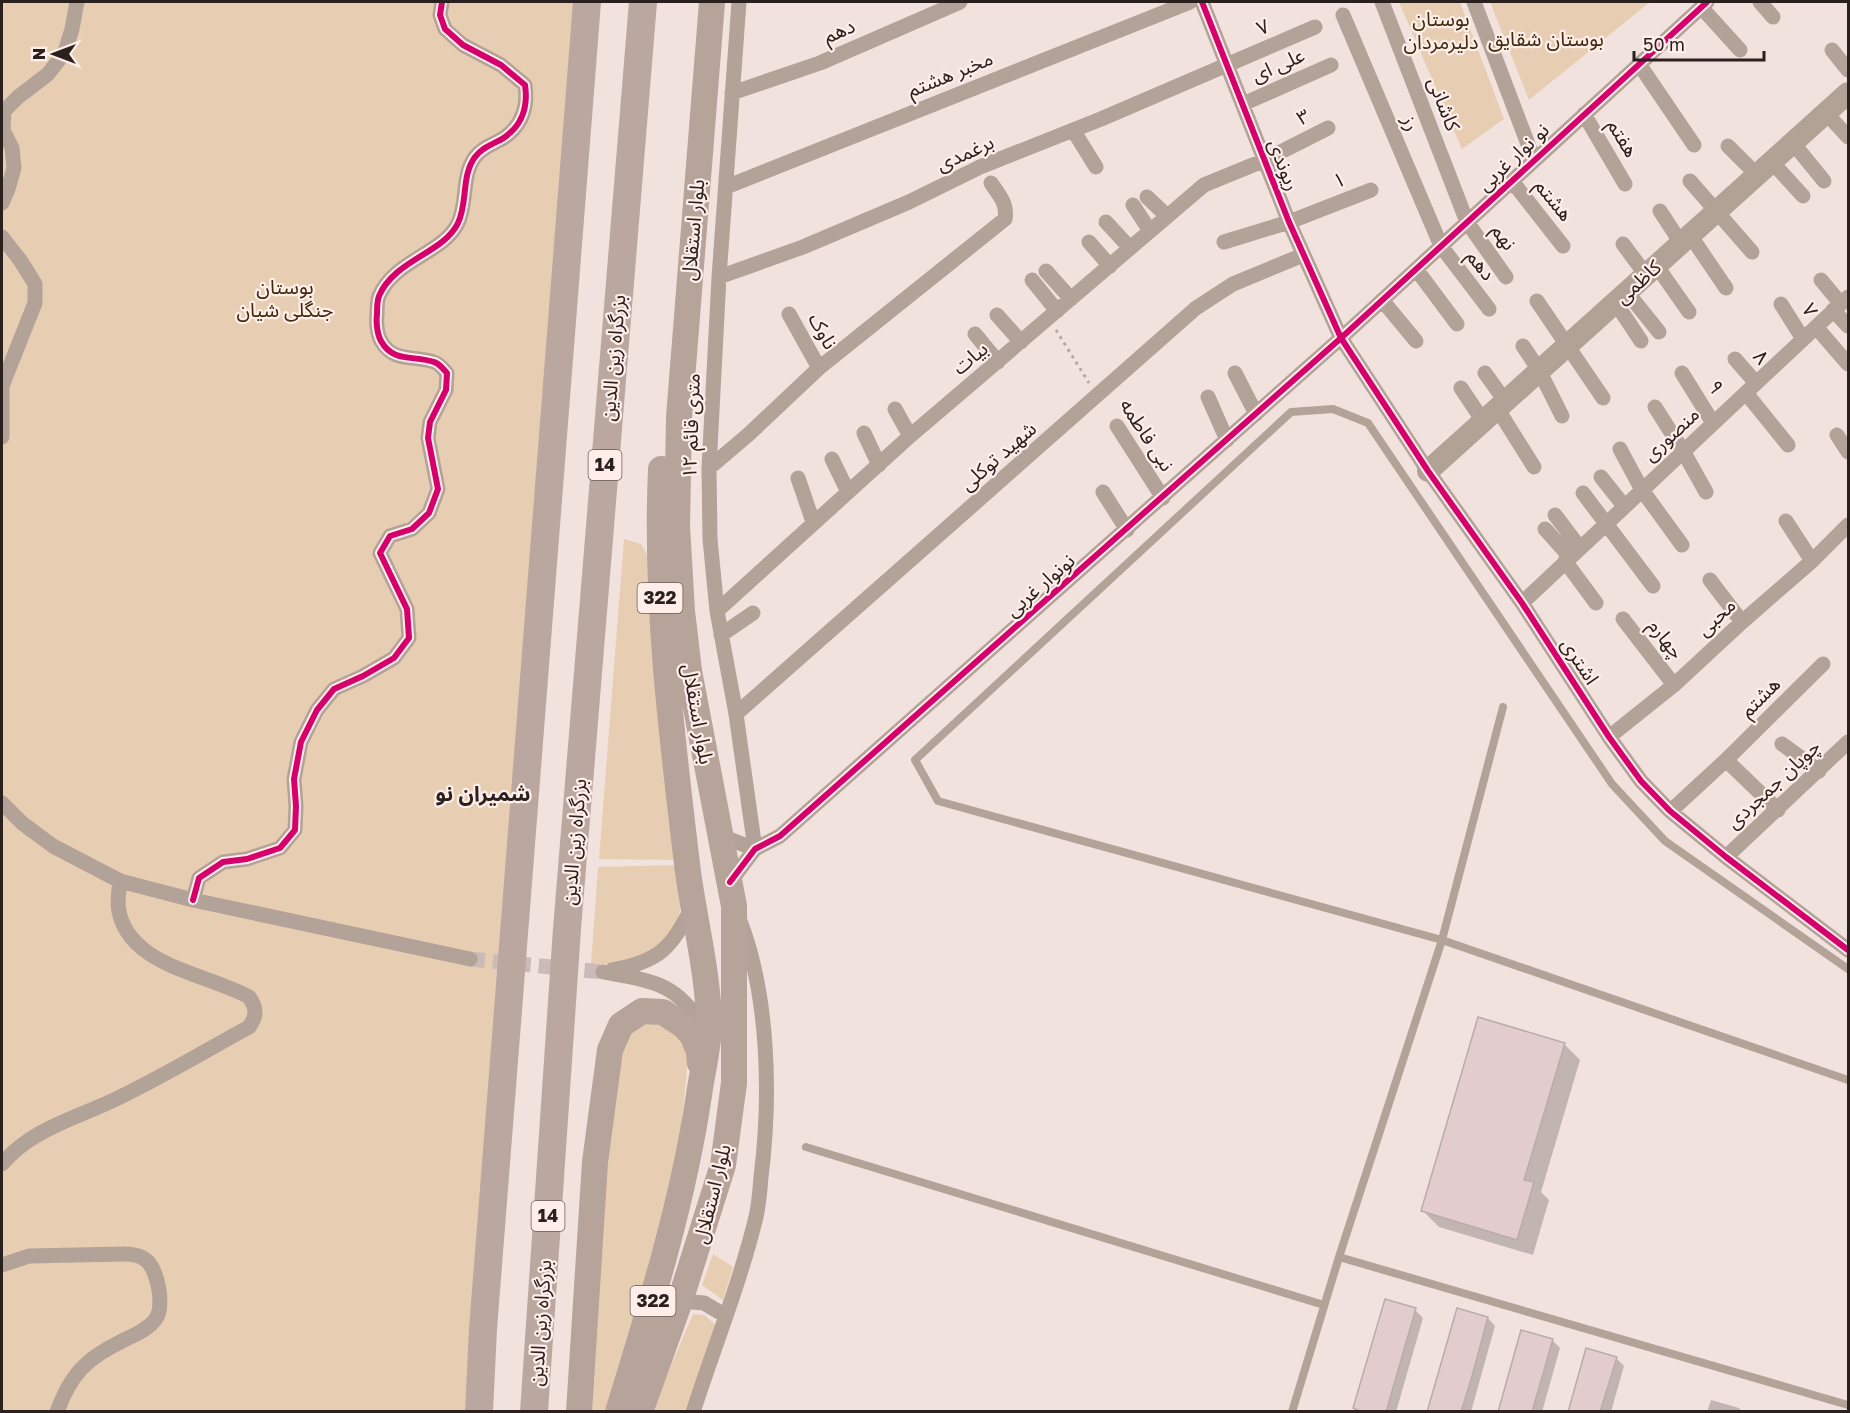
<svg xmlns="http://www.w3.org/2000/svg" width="1850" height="1413" font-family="'Golos Text','Noto Sans Arabic',sans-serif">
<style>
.green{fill:#e7ceb2}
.shadow{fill:#0003}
.building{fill:#e3cccd;stroke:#b8acaa;stroke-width:1.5}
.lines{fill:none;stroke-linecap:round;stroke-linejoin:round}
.street-tunnel{stroke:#cabbb8;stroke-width:15;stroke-dasharray:15 8;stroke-linecap:butt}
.path{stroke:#b6a8a1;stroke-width:3;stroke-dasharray:3 4.5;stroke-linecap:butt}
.lane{stroke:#b2a298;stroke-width:8}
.street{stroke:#b2a298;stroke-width:15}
.secondary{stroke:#b2a195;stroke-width:22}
.primary{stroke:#b6a399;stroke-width:26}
.highway{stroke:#baa8a0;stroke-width:28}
.cycleway-casing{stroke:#ffede9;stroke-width:10}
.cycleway{stroke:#d6006c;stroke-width:6}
.labels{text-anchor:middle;stroke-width:4.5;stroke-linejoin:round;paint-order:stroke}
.shield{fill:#ffede9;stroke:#6a5e5b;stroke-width:1.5}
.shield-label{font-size:18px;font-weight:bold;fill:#2a201e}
.park-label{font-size:20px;fill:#3c2a0b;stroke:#ffede9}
.street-label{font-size:20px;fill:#2a201e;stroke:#ffede9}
.neighbourhood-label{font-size:21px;font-weight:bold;fill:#2a201e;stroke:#ffede9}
</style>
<rect width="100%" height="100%" fill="#f2e2de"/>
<!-- green -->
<path class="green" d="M2,2H590L477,1411L2,1412Z
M1399,2H1460L1504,119L1462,149Z
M1490,2H1650L1529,100Z
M624,539L641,544L651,562L678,860L599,859Z
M679,865C680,881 683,897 680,912C671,950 625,968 591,964L598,867Z
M660,1019L689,1045C685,1098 679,1152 667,1204C650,1273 628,1342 608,1411L587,1412L604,1151L618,1052L634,1025Z
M713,1254L733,1267L723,1300L702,1285Z
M693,1314L704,1315L716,1325L685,1411L651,1412Z"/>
<!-- shadow -->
<path class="shadow" d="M1564,1044L1580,1060L1541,1192L1549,1200L1533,1255L1439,1227L1423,1211Z
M1386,1301L1415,1310L1423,1318L1396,1412H1354Z
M1488,1318L1495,1326L1471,1412H1428Z
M1552,1340L1560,1348L1542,1412H1499Z
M1616,1358L1624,1366L1611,1412H1569Z
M1711,1400L1739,1408L1742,1412H1707Z"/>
<!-- building -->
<path class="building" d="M1478,1017L1565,1043L1524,1180L1534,1182L1517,1240L1421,1211Z
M1385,1299L1416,1308L1386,1412H1363L1353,1408Z
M1457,1308L1488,1317L1472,1376L1461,1412H1427Z
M1521,1330L1553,1339L1536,1398L1532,1412H1498Z
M1586,1348L1617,1357L1600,1412H1568Z"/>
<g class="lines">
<!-- street-tunnel -->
<path class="street-tunnel" d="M470,959L603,972"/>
<!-- path -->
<path class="path" d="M1056,330L1089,383"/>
<!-- lane -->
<path class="lane" d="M1848,969L1665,841L1612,784L1368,423L1333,409L1291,412L915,760L938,801L1442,940L1848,1080
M806,1147L1324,1305
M1339,1257L1848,1405
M1292,1412L1339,1257L1442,940L1503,707"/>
<!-- street -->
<path class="street" d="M739,2L719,277L709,468L710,539L717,611L736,714L755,849
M1202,2L1289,222L1341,338L1428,471L1522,603L1609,737L1641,781L1670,811L1726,857L1848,950
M1382,2L1467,222L1506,277
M1474,2L1534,160
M1760,2L1773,17
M1701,7L1740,50
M1343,15L1441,246L1489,309
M1832,50L1848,70
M1639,64L1694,145
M732,93L820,63L960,2
M1243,104L1331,65
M1584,114L1625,184
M1827,114L1848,137
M1073,130L1096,167
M1793,143L1824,181
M1728,146L1757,175
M1772,162L1803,196
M1512,181L1563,246
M1690,181L1752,252
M726,187L1190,2
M1147,197L1167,216
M2,203L8,189L14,168L12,148L3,130L4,111L18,97L48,74L65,52L72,29L77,2
M1133,205L1150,231
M1660,211L1681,243
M1106,222L1130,248
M1690,235L1726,288
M2,237L20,260L35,284V303L2,386V437
M1089,242L1110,266
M1224,242L1289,222L1371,190
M1623,244L1646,275
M1656,265L1689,312
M1416,269L1457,324
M1046,271L1071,299
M719,277L803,247L909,202L980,167L1101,119L1315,27
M1032,280L1057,311
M1821,280L1841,304
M1627,292L1659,332
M1382,300L1416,341
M1537,301L1603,398
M1615,302L1641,341
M1781,304L1803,339
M1833,310L1848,326
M789,314L819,368
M997,315L1021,342
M1816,327L1848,364
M975,334L998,362
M1523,346L1539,370L1562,416
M1735,359L1756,383
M1235,373L1256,414
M1485,373L1505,401
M1682,373L1713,423
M1461,388L1483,421
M1746,393L1788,445
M1208,397L1227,440
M1655,407L1683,451L1706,492
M1497,408L1534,467
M895,409L910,436
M1117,426L1163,498
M864,433L879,465
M1837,435L1848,452
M1620,449L1642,490L1682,545
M832,459L848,492
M709,468L749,434L819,368L1005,219C1008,204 999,195 991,183
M1601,477L1624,506
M798,478L813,522
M1103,492L1127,530
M1583,493L1653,586
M1555,515L1580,548
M1786,521L1812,561
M1545,529L1570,557
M1565,561L1596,603
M1710,580L1742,622
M1522,603L1848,297
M717,611L910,436L1204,185L1265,160L1328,128
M1623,619L1674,685
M721,635L753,613
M736,714L1196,308L1233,284L1303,255
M1609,737L1674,685L1742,622L1812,561L1848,525
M1782,744L1819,771
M1726,760L1778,810
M2,803L22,823L53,846L120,881L193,900L470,959
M1674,808L1726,760L1823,664
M721,836L755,849
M1726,857L1848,742
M730,882L755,849L780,836L1341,338L1707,2
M193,900L199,878L223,862L247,859L280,848L295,830L296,806L294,779L301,742L317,710L334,689L363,676L394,658L409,638L407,609L380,553L390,536L412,529L429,513L438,489L428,438L430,422L446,390L447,373C444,370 439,363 434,362C414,355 393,363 381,341C377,334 376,322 377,314C377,309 377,301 379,296C394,260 444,253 458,223C468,202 461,176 475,157C483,146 495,144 505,137C523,124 528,105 525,85L501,65L463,45L445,29L440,15L442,2
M612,970C660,962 672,947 693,905
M603,972C657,982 675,982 707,1031
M2,1164C31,1129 77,1118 116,1099C162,1077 205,1051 249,1027C257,1016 257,1008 249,997C206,973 124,966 118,905C118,897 119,889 120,881
M2,1265L29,1256L124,1254C132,1254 140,1255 146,1260C158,1270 165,1307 155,1320C147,1330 134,1335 124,1340C87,1358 71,1373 57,1412
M680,1301L704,1303L726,1316
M693,1412C714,1347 740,1283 756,1217C759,1204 760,1190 761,1177C771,1097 769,996 740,921"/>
<!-- secondary -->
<path class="secondary" d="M1428,471L1848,93"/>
<!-- primary -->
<path class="primary" d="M579,1412L595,1162L610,1050L621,1025L642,1011L663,1012L684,1026L693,1036L699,1052L700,1063
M618,1412C650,1308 683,1203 699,1095C702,1072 709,1047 709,1024C708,972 695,923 688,872C672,738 655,605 661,469
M640,1412L680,1301L723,1165L734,1083V906L689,671L682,611L677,526L679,417L712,2"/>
<!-- highway -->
<path class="highway" d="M479,1412L483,1329L587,2
M534,1412L567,929L643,2"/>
<!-- cycleway casing -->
<g class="cycleway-casing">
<path id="cycleway" d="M1202,2L1289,222L1341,338L1428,471L1522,603L1609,737L1641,781L1670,811L1726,857L1848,950
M730,882L755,849L780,836L1341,338L1707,2
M193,900L199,878L223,862L247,859L280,848L295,830L296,806L294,779L301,742L317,710L334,689L363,676L394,658L409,638L407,609L380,553L390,536L412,529L429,513L438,489L428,438L430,422L446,390L447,373C444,370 439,363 434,362C414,355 393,363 381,341C377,334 376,322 377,314C377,309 377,301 379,296C394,260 444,253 458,223C468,202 461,176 475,157C483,146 495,144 505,137C523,124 528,105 525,85L501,65L463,45L445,29L440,15L442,2"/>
</g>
<!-- cycleway -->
<use href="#cycleway" class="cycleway"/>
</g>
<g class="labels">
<!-- shield labels -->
<g class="shield">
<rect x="588.5" y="450" width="33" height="30" rx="4.5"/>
<rect x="637.5" y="583" width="45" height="30" rx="4.5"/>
<rect x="531.5" y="1201" width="33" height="30" rx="4.5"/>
<rect x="630.5" y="1286" width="45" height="30" rx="4.5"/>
</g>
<g class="shield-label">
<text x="605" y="471">14</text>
<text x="660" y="604">322</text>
<text x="548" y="1222">14</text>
<text x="653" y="1307">322</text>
</g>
<!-- park labels -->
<g class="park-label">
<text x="1441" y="26">بوستان<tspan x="1441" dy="23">دلیرمردان</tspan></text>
<text x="1546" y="46">بوستان شقایق</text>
<text x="285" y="294">بوستان<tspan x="285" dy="23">جنگلی شیان</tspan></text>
</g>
<!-- street labels -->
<g class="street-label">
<text transform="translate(1263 27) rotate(-24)" y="7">۷</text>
<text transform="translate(839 31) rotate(-23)" y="7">دهم</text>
<text transform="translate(1278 65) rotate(-24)" y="7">علی ای</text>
<text transform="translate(950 74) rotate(-22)" y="7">مخبر هشتم</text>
<text transform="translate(1444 104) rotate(69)" y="7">کاشانی</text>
<text transform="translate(1303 117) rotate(-26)" y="7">۳</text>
<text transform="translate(1411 123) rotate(67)" y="7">رز</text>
<text transform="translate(1623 138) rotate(59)" y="7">هفتم</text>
<text transform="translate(965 153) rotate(-24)" y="7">برغمدی</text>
<text transform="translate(1513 157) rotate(-43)" y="7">نو نوار غربی</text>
<text transform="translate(1284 165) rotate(69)" y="7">ریوندی</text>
<text transform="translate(1339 180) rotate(-21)" y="7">۱</text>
<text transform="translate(1554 200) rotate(51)" y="7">هشتم</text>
<text transform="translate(693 230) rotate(-85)" y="7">بلوار استقلال</text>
<text transform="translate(1504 237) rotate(54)" y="7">نهم</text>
<text transform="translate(1481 265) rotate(52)" y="7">دهم</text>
<text transform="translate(1638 282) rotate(-42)" y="7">کاظمی</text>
<text transform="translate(1810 310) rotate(58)" y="7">۷</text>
<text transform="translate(823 331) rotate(61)" y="7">ناوک</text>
<text transform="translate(1761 357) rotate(49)" y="7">۸</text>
<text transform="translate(613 358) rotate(-85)" y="7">بزرگراه زین الدین</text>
<text transform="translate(970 358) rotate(-40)" y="7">بیات</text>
<text transform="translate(1716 387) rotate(59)" y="7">۹</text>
<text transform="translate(691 426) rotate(-88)" y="7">۱۲ متری قائم</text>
<text transform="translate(1671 434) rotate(-43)" y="7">منصوری</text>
<text transform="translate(1147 435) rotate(57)" y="7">نبی فاطمه</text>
<text transform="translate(998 456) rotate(-41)" y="7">شهید توکلی</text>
<text transform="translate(1040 585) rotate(-41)" y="7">نونوار غربی</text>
<text transform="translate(1716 617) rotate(-43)" y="7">محبی</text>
<text transform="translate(1666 639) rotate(52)" y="7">چهارم</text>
<text transform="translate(1580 661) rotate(57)" y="7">اشتری</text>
<text transform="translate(1760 697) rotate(-45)" y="7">هشتم</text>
<text transform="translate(698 714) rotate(80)" y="7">بلوار استقلال</text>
<text transform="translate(1773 784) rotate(-43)" y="7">چوپان جمجردی</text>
<text transform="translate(574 842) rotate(-85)" y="7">بزرگراه زین الدین</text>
<text transform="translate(712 1194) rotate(-76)" y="7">بلوار استقلال</text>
<text transform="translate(540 1323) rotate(-86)" y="7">بزرگراه زین الدین</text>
</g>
<!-- neighbourhood labels -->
<g class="neighbourhood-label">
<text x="483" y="801">شمیران نو</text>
</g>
</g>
<!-- border -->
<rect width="1850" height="1413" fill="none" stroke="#2a201e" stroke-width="6"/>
<!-- north arrow -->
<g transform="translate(54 54) rotate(270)" stroke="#ffede9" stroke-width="4.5" paint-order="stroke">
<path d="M0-4.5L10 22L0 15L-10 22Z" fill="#2a201e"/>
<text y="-9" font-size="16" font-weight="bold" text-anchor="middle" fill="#2a201e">N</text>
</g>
<!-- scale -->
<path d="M1634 51v9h130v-9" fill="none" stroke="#2a201e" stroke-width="3"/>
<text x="1643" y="51" font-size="18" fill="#2a201e" stroke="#ffede9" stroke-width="4.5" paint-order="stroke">50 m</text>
</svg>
